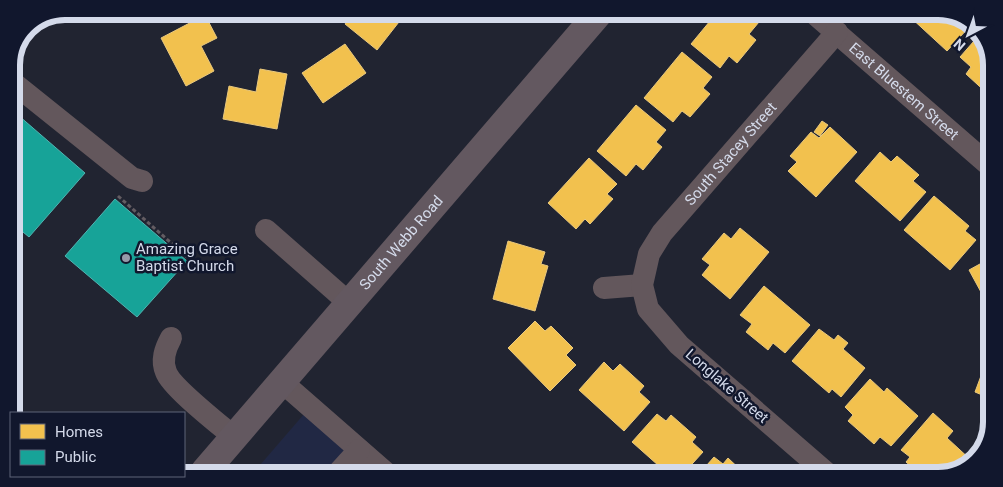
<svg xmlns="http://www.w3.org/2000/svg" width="1003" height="487" font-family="Roboto,sans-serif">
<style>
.built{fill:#212844}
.homes{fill:#f2c14e;stroke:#e9c87d}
.public{fill:#17a398;stroke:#50b4b1}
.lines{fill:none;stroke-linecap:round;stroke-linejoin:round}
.path{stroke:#635c62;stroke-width:3;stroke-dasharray:4 2.5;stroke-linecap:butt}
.minor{stroke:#63575c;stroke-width:22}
.major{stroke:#635860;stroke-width:28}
.poi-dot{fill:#959aa9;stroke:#11172d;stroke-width:2}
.labels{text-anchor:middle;stroke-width:5;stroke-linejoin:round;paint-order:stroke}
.street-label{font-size:15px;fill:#d4daea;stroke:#11172d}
.poi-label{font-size:15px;fill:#d4daea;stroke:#11172d;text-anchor:start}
.rim{fill:none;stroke:#d4daea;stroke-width:6}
</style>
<rect width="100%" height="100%" fill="#212431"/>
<!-- built -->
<path class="built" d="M311,406L390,472H254Z"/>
<!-- homes -->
<path class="homes" d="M353,13H406L377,50L345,24Z
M205,15L217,38L201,46L214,71L186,86L161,38Z
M715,15H751L759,22L749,34L756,40L737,63L729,56L720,68L691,44Z
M909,16L962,17L971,25L947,51Z
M981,33L992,61L991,94L990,96L966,74L971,67L960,57Z
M345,44L366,73L323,103L302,73Z
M682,52L712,77L703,88L710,94L690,117L682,111L673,122L644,98Z
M260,69L287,74L277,129L223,119L229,86L256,92Z
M636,105L666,130L656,142L662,147L643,170L636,164L626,176L597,151Z
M822,121L828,125L820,136L814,132Z
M830,127L857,152L816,197L788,171L797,162L790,156L811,132L819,138Z
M880,152L891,162L897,156L919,175L913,181L926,192L900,221L855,181Z
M589,158L617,184L607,194L613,199L590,224L585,219L576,229L548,203Z
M934,196L969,226L965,231L976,240L950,270L904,230Z
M740,228L769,252L730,299L702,275L710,265L702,259L724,233L731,239Z
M508,241L545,252L541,264L548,266L535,311L493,299Z
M989,259L988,305L969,270Z
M764,286L810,325L785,353L773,343L768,350L746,332L752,324L740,315Z
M535,321L545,331L551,326L573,348L566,355L576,365L550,391L508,348Z
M819,329L834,340L838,335L848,343L843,349L865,368L841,397L832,389L829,393L792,361Z
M988,357L987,397L975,392Z
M604,362L613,371L620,364L644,386L639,392L650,402L624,431L579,390Z
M870,379L884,392L887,388L918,416L891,446L880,437L874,444L848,421L853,415L845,407Z
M933,413L953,431L947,438L972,461L966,467L939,476H922L906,462L910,457L901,450Z
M657,414L666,421L671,415L696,437L692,442L703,452L683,474H668L632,442Z
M714,457L723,464L728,458L746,475L699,474Z"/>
<!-- public -->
<path class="public" d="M11,109L85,173L29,237L11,222Z
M115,199L187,261L137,317L65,256Z"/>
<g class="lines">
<!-- path -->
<path class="path" d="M118,196L187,257"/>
<!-- minor -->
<g class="minor">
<path id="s1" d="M817,16L990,166"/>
<path d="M11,81L132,178L142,181"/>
<path d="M266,230L349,303"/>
<path d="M604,288L642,285"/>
<path d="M171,338C165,349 161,360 166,372C171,387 220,425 234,437"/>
<path d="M282,382L385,472"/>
<path d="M339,472L359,450"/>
<path id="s2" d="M829,475L679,345L648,309L642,285L649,254L662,233L837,32"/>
</g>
<!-- major -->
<path class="major" id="s3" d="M205,471L598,14"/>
</g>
<!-- markers -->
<circle class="poi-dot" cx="126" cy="258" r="5"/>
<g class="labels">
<!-- street labels -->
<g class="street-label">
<text dy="5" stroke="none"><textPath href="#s1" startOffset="115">East Bluestem Street</textPath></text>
<text dy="5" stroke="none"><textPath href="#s2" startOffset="432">South Stacey Street</textPath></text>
<text dy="5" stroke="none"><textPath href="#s3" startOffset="301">South Webb Road</textPath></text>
<text transform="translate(727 386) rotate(41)" y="5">Longlake Street</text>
</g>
<!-- poi labels -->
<g class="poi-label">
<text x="136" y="254">Amazing Grace<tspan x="136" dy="17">Baptist Church</tspan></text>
</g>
</g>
<!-- crop -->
<path d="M0 0H1003V487H0ZM65 20H938A45 45 0 0 1 983 65V422A45 45 0 0 1 938 467H65A45 45 0 0 1 20 422V65A45 45 0 0 1 65 20Z" fill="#11172d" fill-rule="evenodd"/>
<path class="rim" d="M65 20H938A45 45 0 0 1 983 65V422A45 45 0 0 1 938 467H65A45 45 0 0 1 20 422V65A45 45 0 0 1 65 20Z"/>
<!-- legend -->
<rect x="10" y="412" width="175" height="65" fill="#11172d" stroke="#5f6579"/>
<rect x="20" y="424" width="25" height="15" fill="#f2c14e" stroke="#5f6579"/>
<text x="55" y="437" font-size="15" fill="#d4daea">Homes</text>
<rect x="20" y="450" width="25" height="15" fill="#17a398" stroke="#5f6579"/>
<text x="55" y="462" font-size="15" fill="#d4daea">Public</text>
<!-- north arrow -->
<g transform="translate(968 35) rotate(221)" stroke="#11172d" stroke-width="4" paint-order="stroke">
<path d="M0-4L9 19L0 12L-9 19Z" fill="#d4daea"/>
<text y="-8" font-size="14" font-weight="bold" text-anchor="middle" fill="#d4daea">N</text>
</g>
</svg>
